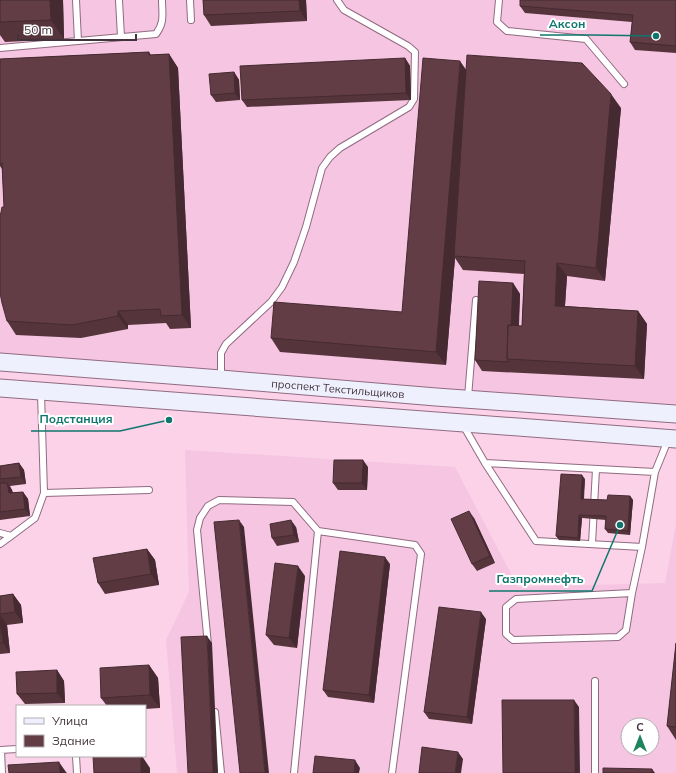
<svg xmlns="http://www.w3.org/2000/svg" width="676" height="773" font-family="Mulish,sans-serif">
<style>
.built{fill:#f6c5e1;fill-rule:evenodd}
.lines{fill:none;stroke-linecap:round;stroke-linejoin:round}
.service-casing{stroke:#906b80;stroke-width:8}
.secondary-casing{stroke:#906b80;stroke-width:19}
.service{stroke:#fff;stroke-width:6}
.secondary{stroke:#eff0fe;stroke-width:17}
.wall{fill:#55343c}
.shaded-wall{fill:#452b31}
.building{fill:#633d46;stroke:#452b31}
.labels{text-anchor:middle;stroke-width:4;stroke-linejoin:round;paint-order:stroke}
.street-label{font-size:11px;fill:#42323b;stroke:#fff}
.leader{fill:none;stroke:#0f766e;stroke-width:1.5}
.callout-dot{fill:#0f766e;stroke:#fff;stroke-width:1.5}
.callout-label{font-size:12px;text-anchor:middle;font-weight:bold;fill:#0f766e;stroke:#fff;stroke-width:4;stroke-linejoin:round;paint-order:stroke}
</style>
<rect width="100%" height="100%" fill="#fcd2e9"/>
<!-- built -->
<path class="built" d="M0,0H676V417L0,356Z
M185,450L455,467L518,587L665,583L676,524V773H177L166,640L189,592ZM628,725H652V749H628Z"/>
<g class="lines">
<!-- service casing -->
<g class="service-casing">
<path id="service" d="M76,0L78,41
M119,0L121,37
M190,0L191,20
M499,0L497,22L507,31L586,39L624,84
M0,48L156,34C165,22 162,14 162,0
M221,377V353L226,344L271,302L282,287L294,262L306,227L322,168L330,157L340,148L409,107L414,99L415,52L408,46L344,10L337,0
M468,397L476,300
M463,425L485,463L655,472L668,440
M485,463L536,541L642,547
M44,493L149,490
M318,531L415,545L421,554L392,773
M0,533L11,536
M0,544L11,536L35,518L44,493L41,393
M592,544L596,469
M632,593L516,599L506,607V634L513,640L618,637L626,630L632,593L642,547L655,472
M208,645L197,530L200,518L208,506L219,500L293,502L318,531L294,773
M595,681V773
M215,712L221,773
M0,750L17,749
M1,750L2,773
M76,756L77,773"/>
</g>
<!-- secondary casing -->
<g class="secondary-casing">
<g id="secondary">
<path id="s1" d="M0,362L221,379L436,397L676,414"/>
<path d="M0,388L676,439"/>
</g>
</g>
<!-- service -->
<use href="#service" class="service"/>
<!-- secondary -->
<use href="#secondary" class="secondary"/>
</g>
<!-- wall -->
<path class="wall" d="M0,0H63L64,39L5,42L0,35Z
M203,0H306L307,21L211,26L204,15Z
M676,0V53L635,50L630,42L632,22L525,13L520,6Z
M149,52L151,55L169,54L178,68L191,328L170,329L166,323L128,325V329L81,338L16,335L7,321L4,207L2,169L0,166V59Z
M405,58L410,66L411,100L247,107L242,100Z
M466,70L621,108L605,281L567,276L565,306L638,311L647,324L644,379L482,371L475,360L513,283L520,294L519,326H522L524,274L463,270L455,258L446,365L280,352L271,338L402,312Z
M234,72L239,80L240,100L216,102L211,95Z
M19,463L24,470L26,484L10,486L12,490L13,493L23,492L28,499L30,516L0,520V466Z
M368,467L367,490H338L333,483Z
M585,479L584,499L607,500L630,496L633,500L630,535L608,533L605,529L606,520L582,518L580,541L559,540L556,536Z
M474,518L495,563L477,571L472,564Z
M296,527L299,542L277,546L272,538Z
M147,549L155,560L159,585L105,594L98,583Z
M390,564L374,703L328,697L323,690Z
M305,576L297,648L274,645L266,635Z
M13,594L21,605L23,623L7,625L10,653L0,654V596Z
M486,619L472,724L429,719L424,712Z
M676,643V740L667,726Z
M149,665L158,678L160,708L145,709V706H107L101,698Z
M57,670L64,681L65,703L25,704L17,694Z"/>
<!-- shaded-wall -->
<path class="shaded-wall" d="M50,0H63L64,39L51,20Z
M299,0H306L307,21L300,11Z
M169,54L178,68L191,328L182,315Z
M405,58L410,66L411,100L406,93Z
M460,61L469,74L454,256L455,258L446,365L436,352Z
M234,72L239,80L240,100L235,93Z
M611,94L621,108L605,281L596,268Z
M557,263L567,276L564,319L555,306Z
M513,283L520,294L517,359H509Z
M118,311L128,325V329L118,316Z
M638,311L647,324L644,379L635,366Z
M363,460L368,467L367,490L362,483Z
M19,463L24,470L26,484L21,477Z
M582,475L585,479L583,502L581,499Z
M7,483L12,490L14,500L9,493Z
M23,492L28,499L30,516L25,509Z
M630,496L633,500L630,535L628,531Z
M469,511L474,518L495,563L490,556Z
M579,515L582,518L580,541L578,538Z
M239,520L244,527L269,773H265Z
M291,520L296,527L299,542L294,535Z
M147,549L155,560L159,585L151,574Z
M385,557L390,564L374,703L369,695Z
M298,566L305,576L297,648L289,638Z
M13,594L21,605L23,623L15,612Z
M481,612L486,619L472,724L467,717Z
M0,615L7,625L10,653L3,643Z
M207,636L212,643L218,773H213Z
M149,665L158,678L160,708L150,695Z
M57,670L64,681L65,703L57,693Z
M574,700L579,707L580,773H575Z
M458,752L463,759L461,773H455Z
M141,756H142L150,768V773H141Z
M355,760L360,768L359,773H354Z
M59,762L66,772L67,773H60Z
M652,769L655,773H652Z"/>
<!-- building -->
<path class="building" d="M0,0H50L51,20L0,22Z
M203,0H299L300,11L204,15Z
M520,0H676V46L630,42L633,15L520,6Z
M149,52V55L169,54L182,315L161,316L160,309L118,311V316L72,325L7,321L2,303L0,293V217L2,207H4L2,163L0,164V59Z
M467,55L582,63L611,94L596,268L557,263L555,306L638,311L635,366L507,359L508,325L522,326L525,261L454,256Z
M405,58L406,93L242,100L240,66Z
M423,58L460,61L436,352L271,338L274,302L402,312Z
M234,72L235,93L211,95L209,74Z
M479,281L513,283L511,326L508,325L507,359L509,362L475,360Z
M334,460H363L362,483H333Z
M19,463L21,477L0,479V466Z
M561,474L582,475L581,499L607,500L608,495L630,496L628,531L605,529L606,516L579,515L578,538L556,536Z
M0,483H7L9,493L23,492L25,509L0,512Z
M469,511L490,556L472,564L451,519Z
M239,520L265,773H240L214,522Z
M291,520L294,535L272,538L270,524Z
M147,549L151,574L98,583L93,558Z
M340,551L385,557L369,695L323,690Z
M275,563L298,566L289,638L266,635Z
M13,594L15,612L0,614V596Z
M439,607L481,612L467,717L424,712Z
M0,620L3,643H0Z
M207,636L213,773H188L181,637Z
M676,643V727L667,726Z
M149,665L150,695L101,698L100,668Z
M57,670V693L17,694L16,672Z
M502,700H574L575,773H503Z
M422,747L458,752L455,773H419Z
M93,756H141V773H94Z
M315,756L355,760L354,773H313Z
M59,762L60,773H9L8,765Z
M603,768L652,769V773H603Z"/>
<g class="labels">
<!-- street labels -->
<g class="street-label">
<text dy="4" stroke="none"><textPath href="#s1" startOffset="339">проспект Текстильщиков</textPath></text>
</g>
</g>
<!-- callouts -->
<path class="leader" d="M656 36L593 35H540M169 420L120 431H31M620 525L592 591H489"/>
<g class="callout-dot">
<circle cx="656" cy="36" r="4"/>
<circle cx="169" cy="420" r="4"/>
<circle cx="620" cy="525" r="4"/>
</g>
<g class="callout-label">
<text x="567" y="28">Аксон</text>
<text x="76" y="423">Подстанция</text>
<text x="540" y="583">Газпромнефть</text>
</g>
<!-- legend -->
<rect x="16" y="705" width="130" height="52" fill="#ffffff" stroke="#b3adb1"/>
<rect x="24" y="718" width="20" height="6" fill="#eff0fe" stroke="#b3adb1"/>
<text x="52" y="725" font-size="12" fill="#42323b">Улица</text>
<rect x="24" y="735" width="20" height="12" fill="#633d46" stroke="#b3adb1"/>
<text x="52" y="745" font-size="12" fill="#42323b">Здание</text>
<!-- north arrow -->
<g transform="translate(640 737)"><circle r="19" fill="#ffffff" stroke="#b3adb1"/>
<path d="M0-3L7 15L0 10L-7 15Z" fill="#1d845e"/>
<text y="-6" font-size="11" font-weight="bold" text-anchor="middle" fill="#42323b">С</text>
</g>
<!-- scale -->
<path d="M18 34v6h118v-6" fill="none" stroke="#42323b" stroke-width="2"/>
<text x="24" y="34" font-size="12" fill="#42323b" stroke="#ffffff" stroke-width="3" paint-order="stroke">50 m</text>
</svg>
